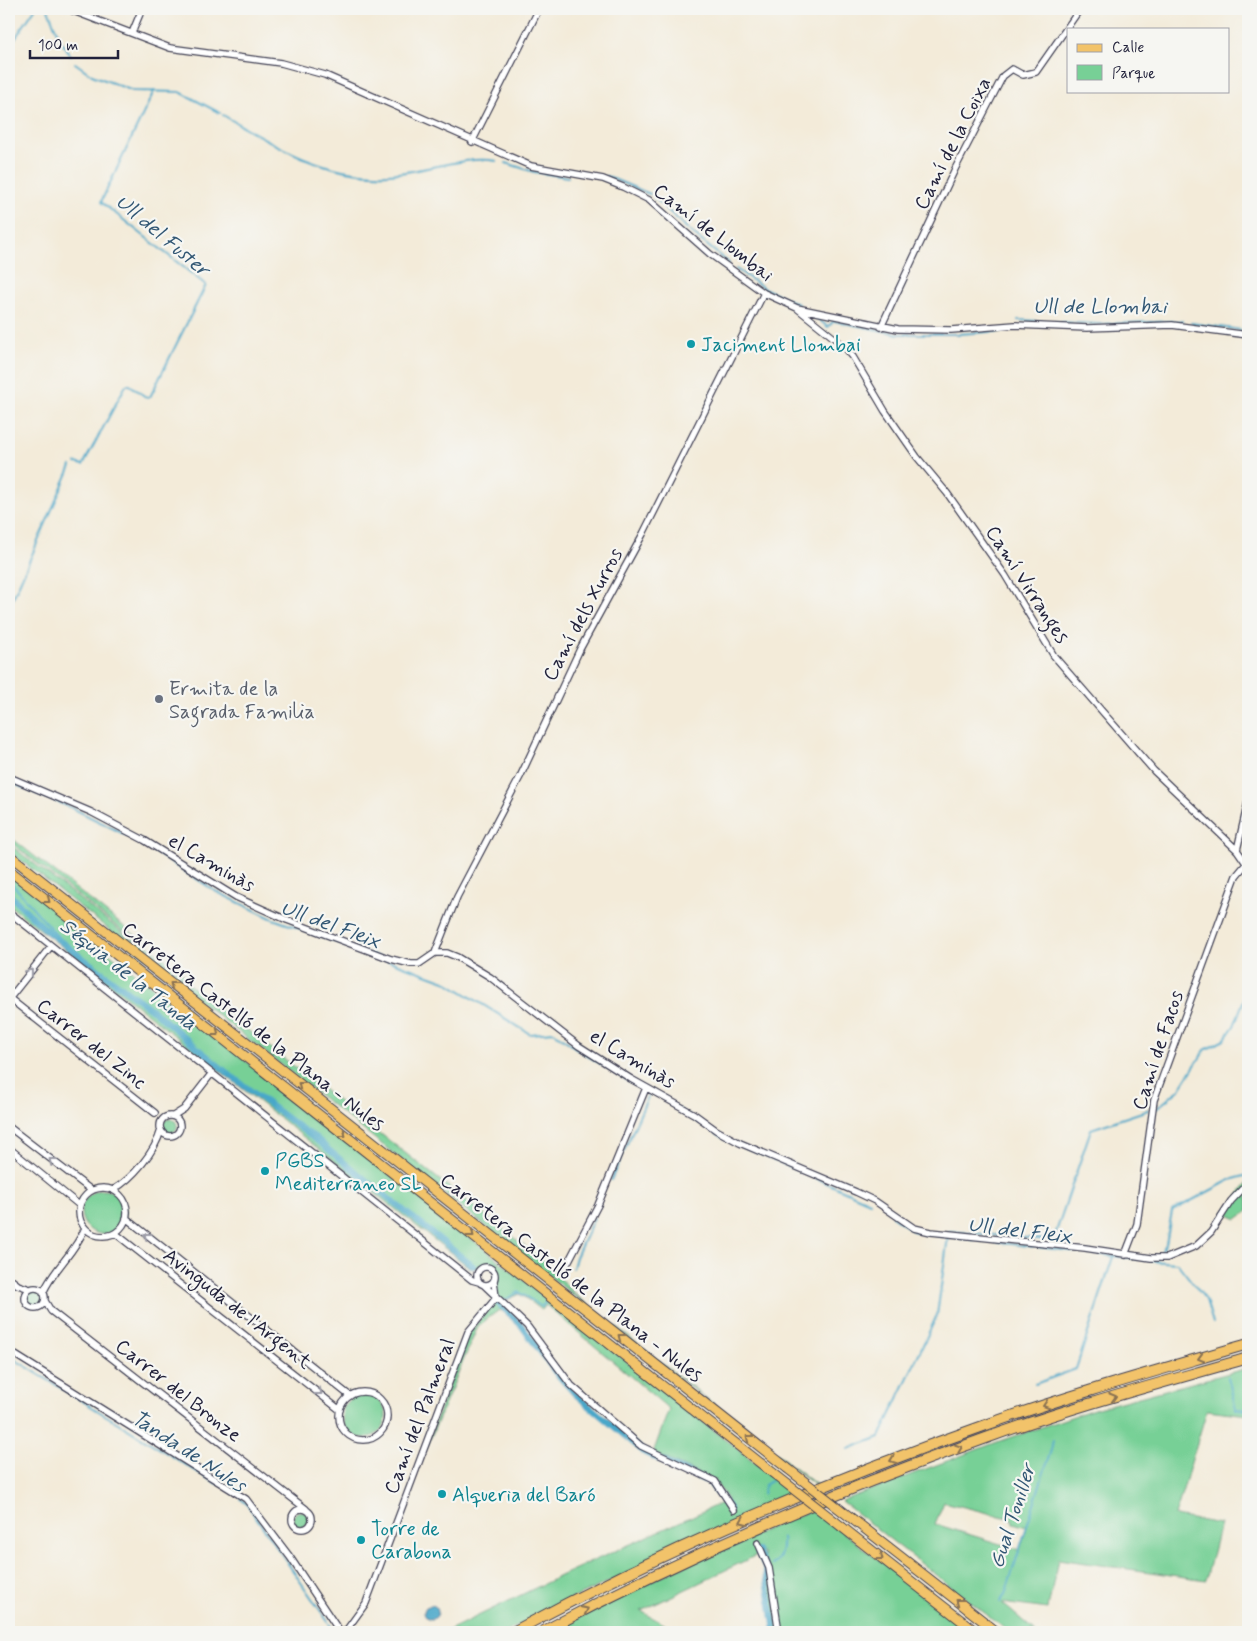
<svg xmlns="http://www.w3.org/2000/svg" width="1257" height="1641" font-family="Mynerve,sans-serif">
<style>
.green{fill:#77d096;stroke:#4c7968;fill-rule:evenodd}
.water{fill:#4aa7c9;stroke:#366482}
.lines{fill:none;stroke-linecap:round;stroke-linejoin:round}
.stream{stroke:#4aa7c9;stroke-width:2}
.canal{stroke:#4aa7c9;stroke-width:6}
.minor-casing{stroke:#414053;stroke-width:8}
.primary-casing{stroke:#414053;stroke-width:11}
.motorway-casing{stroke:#414053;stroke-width:12}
.minor{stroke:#fff;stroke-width:5.5}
.primary{stroke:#f2c36a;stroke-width:9}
.motorway{stroke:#f2c36a;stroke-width:10}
.primary-bridge-casing{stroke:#414053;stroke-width:11;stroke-linecap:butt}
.primary-bridge{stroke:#f2c36a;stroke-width:9}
.oneway{stroke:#8a7252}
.oneway2{stroke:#9c9ca7}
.culture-dot{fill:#0f9aa8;stroke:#f6f6f2;stroke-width:2}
.worship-dot{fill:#6b7280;stroke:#f6f6f2;stroke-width:2}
.labels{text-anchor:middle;stroke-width:4.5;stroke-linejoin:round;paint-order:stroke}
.street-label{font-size:20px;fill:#22223b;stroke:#f6f6f2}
.culture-label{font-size:20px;fill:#0d838f;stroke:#f6f6f2;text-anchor:start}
.worship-label{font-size:20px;fill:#5b616d;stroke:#f6f6f2;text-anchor:start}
.water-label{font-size:21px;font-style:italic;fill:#325774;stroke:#f6f6f2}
</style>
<rect width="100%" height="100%" fill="#f6f6f2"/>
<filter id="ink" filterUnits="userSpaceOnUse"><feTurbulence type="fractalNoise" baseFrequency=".02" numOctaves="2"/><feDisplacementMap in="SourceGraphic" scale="10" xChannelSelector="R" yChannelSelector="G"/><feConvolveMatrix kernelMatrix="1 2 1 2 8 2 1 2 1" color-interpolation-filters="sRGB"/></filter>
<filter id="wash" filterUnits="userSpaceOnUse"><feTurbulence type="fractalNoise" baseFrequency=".0096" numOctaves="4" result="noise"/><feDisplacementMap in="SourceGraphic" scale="20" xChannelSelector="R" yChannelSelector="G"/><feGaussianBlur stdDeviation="1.12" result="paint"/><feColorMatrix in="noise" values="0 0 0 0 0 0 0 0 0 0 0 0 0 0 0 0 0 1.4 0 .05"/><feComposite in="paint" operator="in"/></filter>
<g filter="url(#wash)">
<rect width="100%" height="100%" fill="#f3ebd9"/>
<!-- green -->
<path class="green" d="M9,836L188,977L186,981L9,841Z
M9,844L545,1262L577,1296L818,1486H816L9,851Z
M9,874L796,1495L552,1608L506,1632H445L562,1575L728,1500L715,1481L653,1453L669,1409L546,1305L542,1310L520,1294L502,1302L511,1310L505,1312L499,1310L478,1326L421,1461L466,1337L498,1296L496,1270L485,1265L474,1269L470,1268L9,905Z
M163 1126a7 7 0 1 1 14 0a7 7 0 1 1-14 0Z
M1248,1183V1211L1237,1219L1224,1213Z
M81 1212a22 22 0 1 1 44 0a22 22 0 1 1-44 0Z
M28 1298a7 7 0 1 1 14 0a7 7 0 1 1-14 0Z
M1248,1368V1415L1207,1410L1175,1516L1220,1524L1206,1580L1058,1559L1048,1609L1002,1603L1036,1632H1009L841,1501L992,1444L1094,1409ZM944,1502L1012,1519L1013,1523L1027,1527L1020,1550L935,1524Z
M342 1416a22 22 0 1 1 44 0a22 22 0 1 1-44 0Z
M813,1509L971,1632H774L777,1627L763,1552L641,1611L678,1632H550L666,1574Z
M293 1519a8 8 0 1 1 16 0a8 8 0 1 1-16 0Z"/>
<!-- water -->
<path class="water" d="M424 1612a7 7 0 1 1 14 0a7 7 0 1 1-14 0Z"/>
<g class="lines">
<!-- stream -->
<path class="stream" d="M48,9L60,40L71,56
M9,47L35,9
M75,63L92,75L133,91L180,92L220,113
M223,115C274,145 326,177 388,174C422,173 463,155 497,161
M506,163L534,172L568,177
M606,176L650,194
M654,197L692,233L729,263
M736,269L764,288L798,304
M814,316L828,327L834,321L899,334H958L1002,331
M1018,320L1098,324L1182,321
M1191,323L1248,331
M76,463L83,465L126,385H130L147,398L150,397L206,285L101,202L154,91
M9,607L71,466
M9,782L72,808L136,840L215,891L273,919L445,981L530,1034L554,1032L580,1051L641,1089
M9,880L58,937L158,1012L211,1058L286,1117L317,1136L348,1166L476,1267
M9,896L25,912
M669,1103L723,1138L802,1172
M1156,1109L1179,1090L1205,1050L1224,1040L1234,1026L1248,989
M815,1178L870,1202
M611,1180L650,1092
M892,1216L913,1231L930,1234
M949,1231L1049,1240L1054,1238L1091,1129L1148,1110
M934,1235L1156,1261
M1160,1254L1166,1244L1172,1211L1230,1180L1248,1175
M1151,1261L1177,1263L1206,1300L1213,1323
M573,1268L576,1257L594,1218
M505,1300L519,1292L542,1307L546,1301
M9,1356L217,1484
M1228,1377L1236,1409L1248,1410
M1035,1384L1076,1369L1113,1257
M848,1449L880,1437L937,1315L948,1237
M763,1494L765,1485L771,1481
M241,1499L247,1504L335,1632
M772,1565C781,1561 783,1547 782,1538
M1000,1602L1005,1595L1051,1450L1053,1440"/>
<!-- canal -->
<path class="canal" d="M9,894L49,933L151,1009L231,1076
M234,1078L320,1143L473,1266
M496,1301L521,1325L555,1372L575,1394L645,1453L709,1482L729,1508
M758,1551L765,1567L775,1632"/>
</g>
</g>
<g filter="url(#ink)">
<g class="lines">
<!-- minor casing -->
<g class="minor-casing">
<path id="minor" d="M68,9L170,48L281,63L325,75L531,166L603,179L623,187L649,200L710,254L764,293L797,308L898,329L951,330L1015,325L1087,328L1172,325L1248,335
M132,33L142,9
M472,142L539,9
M798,309L843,345L853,357L885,411L917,457L947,493L1005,575L1054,656L1154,771L1237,850L1248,866
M881,327L955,169L1003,76L1012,69L1023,75L1036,72L1080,9
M9,777L91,812L144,840L236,897L287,920L391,959L411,964H419L435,953H447L457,957L490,977L579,1046L631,1079L694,1114L716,1130L740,1143L856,1192L875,1201L914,1228L931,1232L1085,1248L1151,1258H1167L1196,1246L1211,1232L1231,1201L1248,1183
M1237,850L1248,802
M9,912L472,1280L479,1282
M435,953L457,897L520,777L580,649L643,534L764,293
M9,998L155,1113
M9,999L51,946
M160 1126a10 10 0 1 1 20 0a10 10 0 1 1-20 0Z
M173,1116L184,1109L212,1073
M9,1127L91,1190
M9,1148L79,1205
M79 1212a24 24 0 1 1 48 0a24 24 0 1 1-48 0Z
M113,1190C133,1178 155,1152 161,1130
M126,1218L350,1396
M115,1233L340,1410
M1125,1255L1137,1224L1154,1100L1236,876L1246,864
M477 1276a9 9 0 1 1 18 0a9 9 0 1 1-18 0Z
M564,1270L598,1205L646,1088
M9,1278L18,1285L30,1289
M494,1281L496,1298
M484,1285L527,1326L571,1385L641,1446L715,1481L734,1510
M25 1298a10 10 0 1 1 20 0a10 10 0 1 1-20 0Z
M43,1293C53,1269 75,1253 85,1228
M45,1301L51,1311L306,1509
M9,1351L246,1499L290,1557L340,1632
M339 1416a24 24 0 1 1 48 0a24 24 0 1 1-48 0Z
M292 1519a10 10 0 1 1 20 0a10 10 0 1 1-20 0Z
M758,1543L769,1568L779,1632
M345,1632L366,1603L468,1332L496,1298"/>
</g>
<!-- primary casing -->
<g class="primary-casing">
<path id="primary" d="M9,855L787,1468
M9,870L773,1473
M855,1521L997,1632
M842,1527L976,1632"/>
</g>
<!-- motorway casing -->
<g class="motorway-casing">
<path id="motorway" d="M513,1632C664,1550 824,1482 986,1425C1072,1394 1160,1370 1248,1344
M542,1632C685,1556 836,1491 989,1437C1074,1406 1162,1383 1248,1358"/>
</g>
<!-- minor -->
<use href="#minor" class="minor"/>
<!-- primary -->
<use href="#primary" class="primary"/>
<!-- motorway -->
<use href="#motorway" class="motorway"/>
<!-- primary-bridge casing -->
<g class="primary-bridge-casing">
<path id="primary-bridge" d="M787,1468L855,1521
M773,1473L842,1527"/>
</g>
<!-- primary-bridge -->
<use href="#primary-bridge" class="primary-bridge"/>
</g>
<!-- one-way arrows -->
<defs><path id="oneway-chevron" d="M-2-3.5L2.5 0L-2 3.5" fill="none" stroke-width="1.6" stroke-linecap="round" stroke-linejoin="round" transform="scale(1.25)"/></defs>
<g class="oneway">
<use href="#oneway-chevron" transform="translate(47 900) rotate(38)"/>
<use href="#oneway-chevron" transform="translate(173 985) rotate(-142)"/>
<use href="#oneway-chevron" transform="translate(216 1033) rotate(38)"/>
<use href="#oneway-chevron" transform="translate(301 1085) rotate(-142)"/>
<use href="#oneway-chevron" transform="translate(343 1134) rotate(38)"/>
<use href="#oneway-chevron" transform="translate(471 1234) rotate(38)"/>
<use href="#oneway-chevron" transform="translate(621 1337) rotate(-142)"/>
<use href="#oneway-chevron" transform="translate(1201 1358) rotate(164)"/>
<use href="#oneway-chevron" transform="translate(1113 1397) rotate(-16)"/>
<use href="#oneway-chevron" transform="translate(1046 1405) rotate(162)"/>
<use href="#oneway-chevron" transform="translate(749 1438) rotate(-142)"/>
<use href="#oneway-chevron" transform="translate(959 1448) rotate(-21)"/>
<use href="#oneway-chevron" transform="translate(893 1460) rotate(159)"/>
<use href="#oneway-chevron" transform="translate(743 1521) rotate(157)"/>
<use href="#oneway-chevron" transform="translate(880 1557) rotate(38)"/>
<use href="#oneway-chevron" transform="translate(959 1602) rotate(-142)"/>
<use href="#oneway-chevron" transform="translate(585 1610) rotate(-27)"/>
</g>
<g class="oneway2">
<use href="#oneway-chevron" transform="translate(30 972) rotate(-52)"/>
<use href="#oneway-chevron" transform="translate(52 1161) rotate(-142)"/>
<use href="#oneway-chevron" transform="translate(147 1236) rotate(-142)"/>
<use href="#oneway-chevron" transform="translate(319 1392) rotate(38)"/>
</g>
</g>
<!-- markers -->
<g class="culture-dot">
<circle cx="691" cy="344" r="5"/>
<circle cx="265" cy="1171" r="5"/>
<circle cx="442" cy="1494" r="5"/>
<circle cx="361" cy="1540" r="5"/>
</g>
<circle class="worship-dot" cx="159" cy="699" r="5"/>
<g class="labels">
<!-- street labels -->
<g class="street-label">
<text transform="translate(952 143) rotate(-63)" y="7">Camí de la Coixa</text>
<text transform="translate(714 232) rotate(38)" y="7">Camí de Llombai</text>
<text transform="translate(1028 584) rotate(57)" y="7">Camí Virranges</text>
<text transform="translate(582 614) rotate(-62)" y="7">Camí dels Xurros</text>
<text transform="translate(212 862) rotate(30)" y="7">el Caminàs</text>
<text transform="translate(254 1026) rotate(38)" y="7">Carretera Castelló de la Plana - Nules</text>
<text transform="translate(92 1043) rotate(38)" y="7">Carrer del Zinc</text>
<text transform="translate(1157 1050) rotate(-72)" y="7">Camí de Facos</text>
<text transform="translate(633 1058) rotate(31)" y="7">el Caminàs</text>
<text transform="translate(572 1277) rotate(38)" y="7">Carretera Castelló de la Plana - Nules</text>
<text transform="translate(238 1308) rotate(38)" y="7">Avinguda de l'Argent</text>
<text transform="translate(179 1390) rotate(38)" y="7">Carrer del Bronze</text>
<text transform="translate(419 1416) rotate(-69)" y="7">Camí del Palmeral</text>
</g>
<!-- culture labels -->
<g class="culture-label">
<text x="701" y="351">Jaciment Llombai</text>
<text x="275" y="1167">PGBS<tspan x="275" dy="23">Mediterraneo SL</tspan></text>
<text x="452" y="1501">Alqueria del Baró</text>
<text x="371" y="1535">Torre de<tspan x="371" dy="23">Carabona</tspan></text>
</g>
<!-- worship labels -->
<g class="worship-label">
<text x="169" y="695">Ermita de la<tspan x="169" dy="23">Sagrada Familia</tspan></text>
</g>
<!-- water labels -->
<g class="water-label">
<text transform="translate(163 235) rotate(40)" y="7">Ull del Fuster</text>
<text x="1100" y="313">Ull de Llombai</text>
<text transform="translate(331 924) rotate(20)" y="7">Ull del Fleix</text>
<text transform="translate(129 974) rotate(38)" y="7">Séquia de la Tanda</text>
<text transform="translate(1020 1230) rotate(7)" y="7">Ull del Fleix</text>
<text transform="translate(189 1451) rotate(33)" y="7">Tanda de Nules</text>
<text transform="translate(1012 1516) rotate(-72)" y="7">Gual Toniller</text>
</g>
</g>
<!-- margin -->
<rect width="1257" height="1641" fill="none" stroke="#f6f6f2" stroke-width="30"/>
<!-- legend -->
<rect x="1067" y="28" width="162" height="65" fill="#f6f6f2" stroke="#a1a1a9"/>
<rect x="1077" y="44" width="25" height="8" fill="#f2c36a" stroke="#a1a1a9"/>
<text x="1112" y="52" font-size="15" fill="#22223b">Calle</text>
<rect x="1077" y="65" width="25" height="15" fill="#77d096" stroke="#a1a1a9"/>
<text x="1112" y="78" font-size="15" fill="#22223b">Parque</text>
<!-- scale -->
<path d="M30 50v8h88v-8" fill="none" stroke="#22223b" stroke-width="2.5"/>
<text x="38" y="50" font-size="15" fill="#22223b" stroke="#f6f6f2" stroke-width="4" paint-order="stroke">100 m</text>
</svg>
